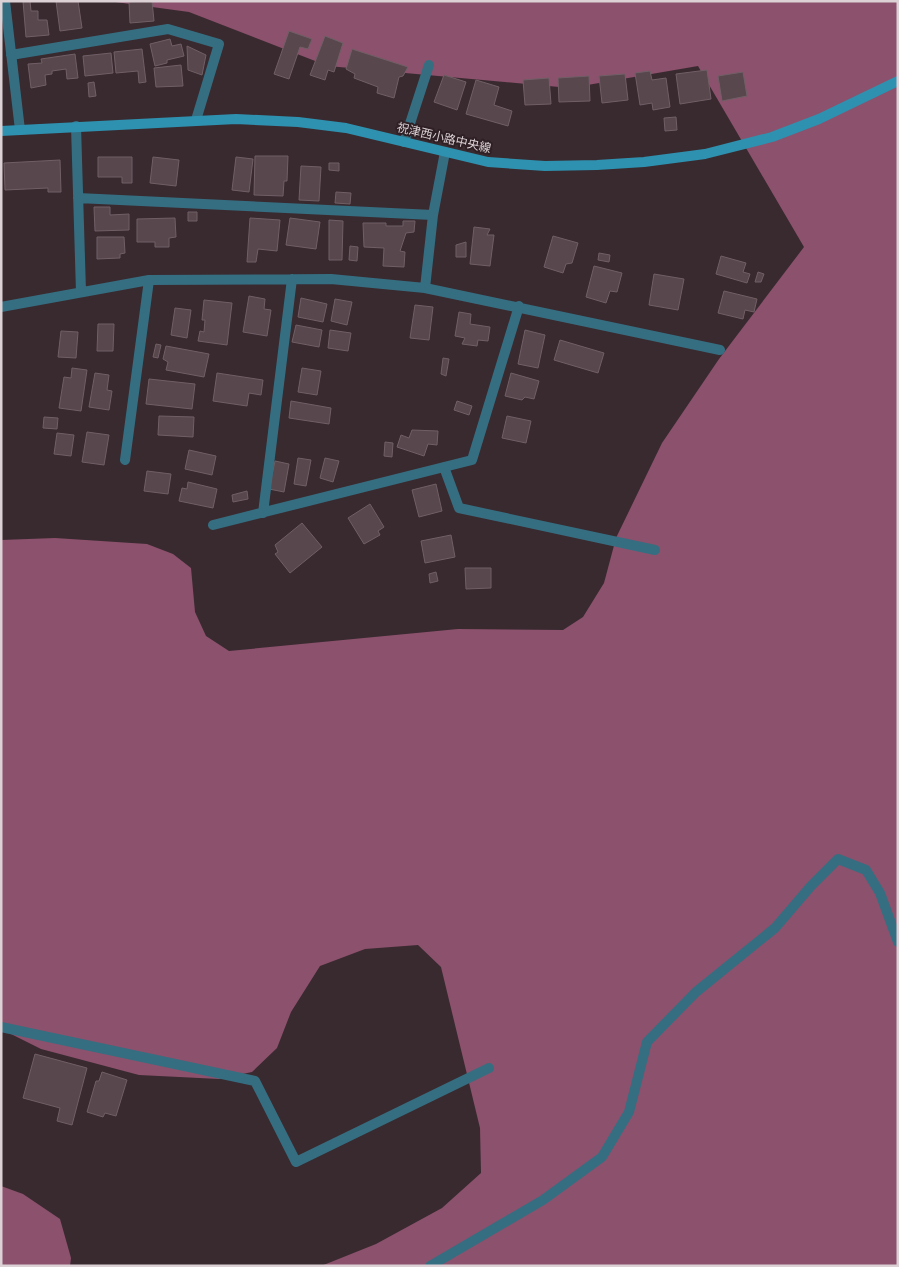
<svg xmlns="http://www.w3.org/2000/svg" width="899" height="1267" font-family="'Work Sans','Noto Sans JP',sans-serif">
<style>
.forest{fill:#8c516c}
.building{fill:#58474d;stroke:#715f66}
.lines{fill:none;stroke-linecap:round;stroke-linejoin:round}
.minor{stroke:#366e81;stroke-width:10}
.secondary{stroke:#2e91af;stroke-width:10}
.labels{text-anchor:middle;stroke-width:4;stroke-linejoin:round;paint-order:stroke}
.street-label{font-size:12px;fill:#dcd2d6;stroke:#2f2026}
</style>
<rect width="100%" height="100%" fill="#392a30"/>
<!-- forest -->
<path class="forest" d="M108,1H898V1266H321L376,1244L442,1208L481,1173L480,1128L441,967L418,945L365,949L320,966L291,1012L277,1048L252,1072L219,1079L139,1075L41,1049L1,1029V540L55,538L147,544L173,554L191,568L195,612L206,636L229,651L458,629L563,630L583,617L604,583L616,538L662,443L719,359L804,247L698,66L570,88L328,66L189,12Z
M1,1186L23,1194L60,1219L71,1258L70,1266H1Z"/>
<!-- building -->
<path class="building" d="M23,1H30L31,11H38V20H47L49,35L26,37Z
M56,1H78L82,28L60,31Z
M152,1L154,21L130,23L129,2Z
M289,31L312,39L308,49L300,47L289,79L274,74Z
M325,36L343,43L334,72L328,70L325,80L310,75Z
M170,39L172,46L181,44L184,56L167,60V63L155,66L150,44Z
M187,46L206,55L202,75L188,70Z
M142,49L146,82L139,83L138,71L116,73L114,52Z
M352,49L408,67L403,76L399,77L394,98L377,93L378,87L354,78L355,74L346,69Z
M111,53L113,73L85,76L83,56Z
M75,54L78,78L67,79L66,69L52,71V74L45,75L46,85L31,88L28,64L42,63L41,59Z
M181,65L183,86L156,87L154,68Z
M707,70L711,99L680,104L676,74Z
M650,71L652,80L666,78L670,107L653,110L652,103L640,105L635,73Z
M743,72L747,96L722,101L718,76Z
M625,74L628,100L602,103L599,76Z
M444,75L466,82L457,110L434,102Z
M589,76L590,101L559,102L558,78Z
M549,78L551,104L525,105L523,80Z
M476,80L499,87L494,105L512,111L508,126L466,114Z
M94,82L96,96L89,97L88,83Z
M676,117L677,130L665,131L664,118Z
M255,156H288L287,181H284L283,196L254,195Z
M98,157H132V183H122V177H98Z
M153,157L179,160L176,186L150,183Z
M236,157L253,159L249,192L232,190Z
M60,160L61,192H48V188L5,190L4,163Z
M329,163H339V171L329,170Z
M301,166L321,167L319,201L299,200Z
M336,192L351,193L350,204L335,203Z
M94,207H110V215L129,214V230L95,231Z
M188,212H197V221H188Z
M175,218L176,237L169,238V247H155V242H137V219Z
M250,218L280,220L277,251L258,249L256,262H247Z
M290,218L320,222L316,249L286,245Z
M329,220L343,221L342,260H329Z
M403,221H415L414,232L406,233L400,251L405,252L404,267L383,266L384,248L364,247L363,223H386V226H403Z
M474,227L490,229L487,235H494L490,266L470,264Z
M553,236L578,243L572,263L566,264L563,273L544,267Z
M97,237H124L125,253L120,254V258L97,259Z
M466,242V257H456V245Z
M350,246L358,247L357,261L349,260Z
M599,253L610,255L609,262L598,260Z
M721,256L746,263L743,272L750,274L747,283L716,274Z
M594,266L622,273L617,292L610,291L606,303L586,297Z
M758,272L764,274L761,282H755Z
M654,274L684,279L678,310L649,305Z
M724,291L757,299L754,312L745,310L743,319L718,313Z
M249,296L265,299L264,309L271,310L267,336L243,332Z
M301,298L327,304L323,322L298,317Z
M335,299L352,302L347,325L331,321Z
M204,300L232,303L227,345L198,341L200,331L204,332L205,320H202Z
M415,305L433,307L429,340L410,338Z
M175,308L191,310L187,338L171,335Z
M459,312L471,314L470,324L490,327L488,341L478,340L477,346L462,344L465,338L455,336Z
M98,324H114L113,351H97Z
M296,325L322,330L319,347L292,342Z
M330,330L351,333L348,351L328,348Z
M525,330L545,335L538,368L518,364Z
M61,331L78,332L76,358L58,357Z
M560,340L604,353L598,373L554,360Z
M156,344L161,345L158,358L153,357Z
M166,346L209,354L204,377L166,370L168,362L163,359Z
M443,358L449,359L446,376L441,374Z
M72,368L87,370L81,411L59,408L64,377L71,378Z
M302,368L321,371L317,395L298,392Z
M95,373L109,375L107,390L112,391L109,410L89,407Z
M217,373L263,380L261,395L249,393L247,406L213,401Z
M511,373L539,381L534,399L525,397L522,400L505,396Z
M149,379L195,384L192,409L146,404Z
M291,401L331,408L329,424L289,418Z
M457,401L472,406L469,415L454,410Z
M159,416L194,417L193,437L158,435Z
M507,416L531,421L526,443L502,438Z
M44,417L58,418L57,429L43,428Z
M412,430L438,431L437,445L428,444L424,456L397,447L401,435L409,438Z
M87,432L109,435L104,465L82,462Z
M57,433L74,435L71,456L54,454Z
M385,442L393,443L392,457L384,456Z
M189,450L216,456L212,475L185,469Z
M298,458L311,460L306,486L294,484Z
M325,458L339,461L333,482L320,478Z
M275,461L289,464L284,492L269,489Z
M147,471L171,474L168,494L144,491Z
M188,482L217,489L213,508L179,501L182,488L187,489Z
M436,484L442,511L419,517L412,490Z
M247,491L248,499L233,502L232,495Z
M370,504L384,527L378,531L380,535L364,544L348,518Z
M302,523L322,547L290,573L275,554L278,552L275,545Z
M451,535L455,557L425,563L421,541Z
M465,568H491V588L466,589Z
M436,572L438,581L430,583L429,574Z
M35,1054L87,1068L72,1125L57,1121L60,1108L23,1098Z
M102,1072L127,1080L116,1116L105,1113L103,1117L87,1112L96,1081H99Z"/>
<g class="lines">
<!-- minor -->
<path class="minor" d="M5,1L20,130
M11,55L168,29L219,44L196,120
M76,126L81,292
M404,142L429,65
M78,198L433,215L425,288
M433,215L445,152
M1,307L149,280L331,279L425,288L720,350
M125,460L149,280
M444,467L459,508L655,550
M263,513L292,279
M213,525L472,460L519,306
M1,1027L255,1081L296,1162L489,1068
M430,1266L543,1200L602,1157L629,1112L647,1042L696,992L775,928L811,886L838,859L866,870L880,893L898,942"/>
<!-- secondary -->
<path class="secondary" d="M1,131L236,119L298,122L346,128L488,162L545,166L597,165L644,162L705,154L772,137L819,119L898,81"/>
</g>
<g class="labels">
<!-- street labels -->
<g class="street-label">
<text transform="translate(444 138) rotate(13)" y="4">祝津西小路中央線</text>
</g>
</g>
<!-- border -->
<rect width="899" height="1267" fill="none" stroke="#dcd2d6" stroke-width="5"/>
</svg>
